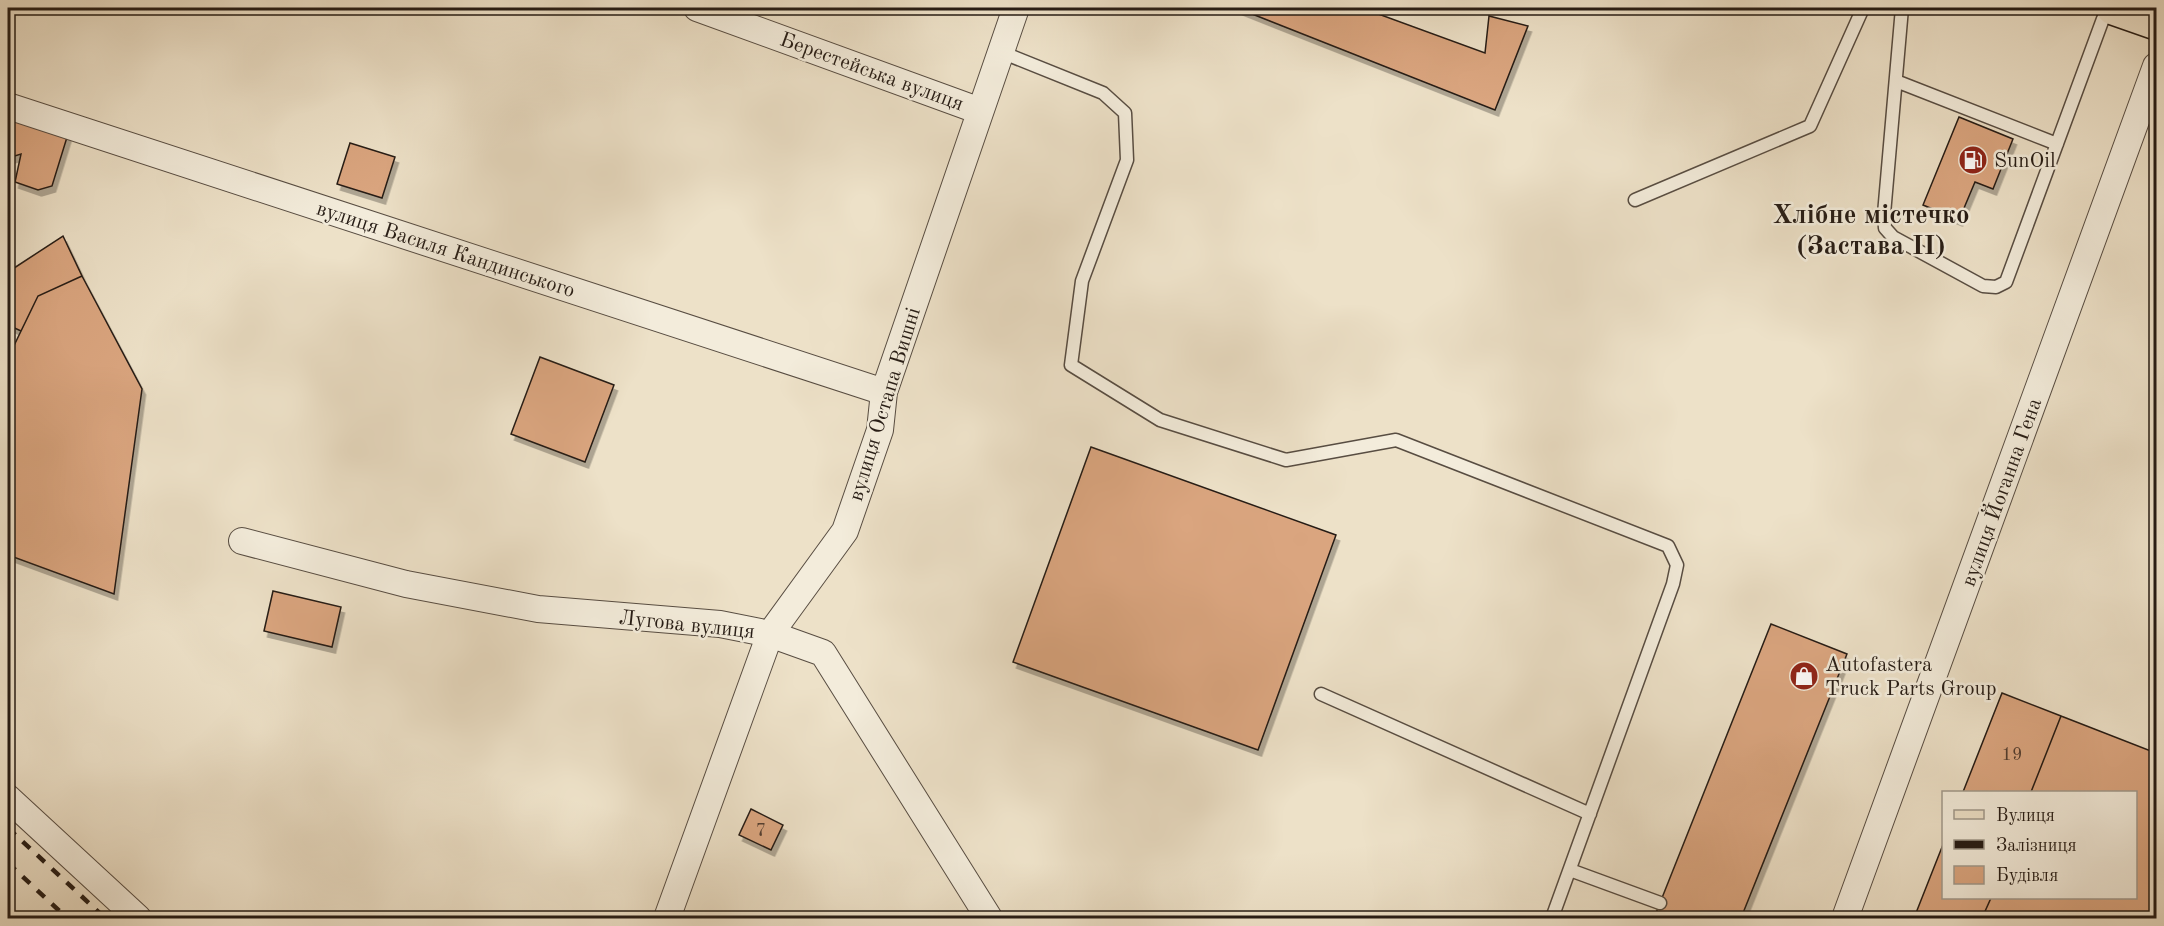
<svg xmlns="http://www.w3.org/2000/svg" width="2164" height="926" font-family="'Old Standard TT',serif">
<style>
.building{fill:#daa57f;stroke:#261c15;stroke-width:1.5;filter:url(#shadow)}
.lines{fill:none;stroke-linecap:round;stroke-linejoin:round}
.lane-casing{stroke:#584d42;stroke-width:15}
.street-casing{stroke:#584d42;stroke-width:28}
.primary-casing{stroke:#261c15;stroke-width:36}
.lane{stroke:#f3ecdb;stroke-width:12}
.street{stroke:#f3ecdb;stroke-width:26}
.primary{stroke:#ede1c8;stroke-width:33}
.rail{stroke:#261c15;stroke-width:4.5;stroke-dasharray:10 10;stroke-linecap:butt}
.labels{text-anchor:middle;stroke-width:5;stroke-linejoin:round;paint-order:stroke}
.number-label{font-size:18px;fill:#533e30}
.street-label{font-size:21px;fill:#261c15;stroke:#f3ecdb}
.poi-label{font-size:21px;fill:#261c15;stroke:#f3ecdb;text-anchor:start}
.district-label{font-size:27px;font-weight:bold;fill:#261c15;stroke:#f3ecdb}
</style>
<defs>
<filter id="shadow"><feDropShadow dx="3.5" dy="6" stdDeviation="0" flood-color="#0004"/></filter>
</defs>
<rect width="100%" height="100%" fill="#ede1c8"/>
<filter id="stains"><feTurbulence type="fractalNoise" baseFrequency=".00333" numOctaves="4"/><feColorMatrix values="0 0 0 0 .2 0 0 0 0 .09 0 0 0 0 .02 0 0 0 .5 -.17"/></filter>
<radialGradient id="worn" r=".72"><stop offset=".6" stop-color="#630" stop-opacity="0"/><stop offset="1" stop-color="#630" stop-opacity=".3"/></radialGradient>
<!-- building -->
<path class="building" d="M1237,8H1362L1485,53L1489,16L1528,26L1495,110Z
M8,115L68,134L52,186L38,190L15,182L21,154L8,158Z
M1959,117L2013,139L1993,189L1975,182L1959,220L1923,205Z
M350,143L395,157L382,198L337,184Z
M63,236L82,276L38,296L21,331L8,325V272Z
M82,276L142,389L114,594L8,555V358L38,296Z
M540,357L614,385L585,462L511,434Z
M1091,447L1336,535L1258,750L1013,662Z
M273,591L341,607L332,647L264,631Z
M1771,624L1847,654L1741,918H1654Z
M2002,693L2061,716L2031,792H1963Z
M2061,716L2156,753V918H1982L1991,898H2136V792H2031Z
M751,809L783,825L771,850L739,835Z
M1944,842V898H1991L1982,918H1914Z"/>
<g class="lines">
<!-- lane casing -->
<g class="lane-casing">
<path id="lane" d="M1902,8L1884,214L1885,228L1893,237L1983,286L1996,287L2006,282L2107,8
M1001,52L1103,93L1125,113L1127,160L1082,281L1071,365L1160,420L1286,460L1396,440L1668,546L1677,565L1673,584L1552,918
M1896,81L2057,144
M1635,200L1810,126L1863,8
M1321,694L1590,814
M1570,870L1660,903"/>
</g>
<!-- street casing -->
<g class="street-casing">
<path id="street" d="M697,8L980,111
M8,106L884,392
M242,541L406,584L538,609L720,624L770,634L823,653L989,918
M8,798L138,918
M667,918L770,634L845,531L880,430L884,392L1016,8
M1845,918L2156,66"/>
</g>
<!-- primary casing -->
<g class="primary-casing">
<path id="primary" d="M2113,8L2156,23"/>
</g>
<!-- lane -->
<use href="#lane" class="lane"/>
<!-- street -->
<use href="#street" class="street"/>
<!-- primary -->
<use href="#primary" class="primary"/>
<!-- rail -->
<path class="rail" d="M8,828L105,918
M8,863L67,918"/>
</g>
<!-- icons -->
<defs>
<g id="fuel-disc" transform="scale(1.5)"><circle r="9.5" fill="#8f2418" stroke="#f3ecdb"/><path d="M-5.5-6h7V0h2V4h1.3V-2.5L3-4.5l.8-.8L6-3V5H2.5V1h-1V6h-7ZM-4.2-4.7v3.2H.2V-4.7Z" fill="#fff"/></g>
<g id="shop-disc" transform="scale(1.5)"><circle r="9.5" fill="#8f2418" stroke="#f3ecdb"/><path d="M-5-2.5h2.3a2.7 3.5 0 0 1 5.4 0H5L5.5 6h-11ZM-1.5-2.5h3a1.5 2.3 0 0 0-3 0Z" fill="#fff"/></g>
</defs>
<g fill-rule="evenodd">
<use href="#fuel-disc" x="1973" y="160"/>
<use href="#shop-disc" x="1804" y="676"/>
</g>
<g class="labels">
<!-- number labels -->
<g class="number-label">
<text x="2012" y="760">19</text>
<text x="761" y="836">7</text>
</g>
<!-- street labels -->
<g class="street-label">
<text transform="translate(872 71) rotate(20)" y="7">Берестейська вулиця</text>
<text transform="translate(446 249) rotate(18)" y="7">вулиця Василя Кандинського</text>
<text transform="translate(884 404) rotate(-73)" y="7">вулиця Остапа Вишні</text>
<text transform="translate(2001 492) rotate(-70)" y="7">вулиця Йоганна Гена</text>
<text transform="translate(687 624) rotate(6)" y="7">Лугова вулиця</text>
</g>
<!-- poi labels -->
<g class="poi-label">
<text x="1994" y="167">SunOil</text>
<text x="1825" y="671">Autofastera<tspan x="1825" dy="24">Truck Parts Group</tspan></text>
</g>
<!-- district labels -->
<g class="district-label">
<text x="1871" y="223">Хлібне містечко<tspan x="1871" dy="31">(Застава ІІ)</tspan></text>
</g>
</g>
<!-- margin -->
<rect width="2164" height="926" fill="none" stroke="#ede1c8" stroke-width="30"/>
<rect x="9" y="9" width="2146" height="908" fill="none" stroke="#261c15" stroke-width="3"/>
<rect x="15" y="15" width="2134" height="896" fill="none" stroke="#261c15" stroke-width="1.5"/>
<!-- legend -->
<rect x="1942" y="791" width="195" height="108" fill="#f3ecdb" stroke="#a1998c" stroke-width="1.5"/>
<rect x="1954" y="810" width="30" height="9" fill="#ede1c8" stroke="#a1998c" stroke-width="1.5"/>
<text x="1996" y="821" font-size="18" fill="#261c15">Вулиця</text>
<rect x="1954" y="840" width="30" height="9" fill="#261c15" stroke="#a1998c" stroke-width="1.5"/>
<text x="1996" y="851" font-size="18" fill="#261c15">Залізниця</text>
<rect x="1954" y="866" width="30" height="18" fill="#daa57f" stroke="#a1998c" stroke-width="1.5"/>
<text x="1996" y="881" font-size="18" fill="#261c15">Будівля</text>
<rect width="100%" height="100%" filter="url(#stains)"/>
<rect width="100%" height="100%" fill="url(#worn)"/>
</svg>
